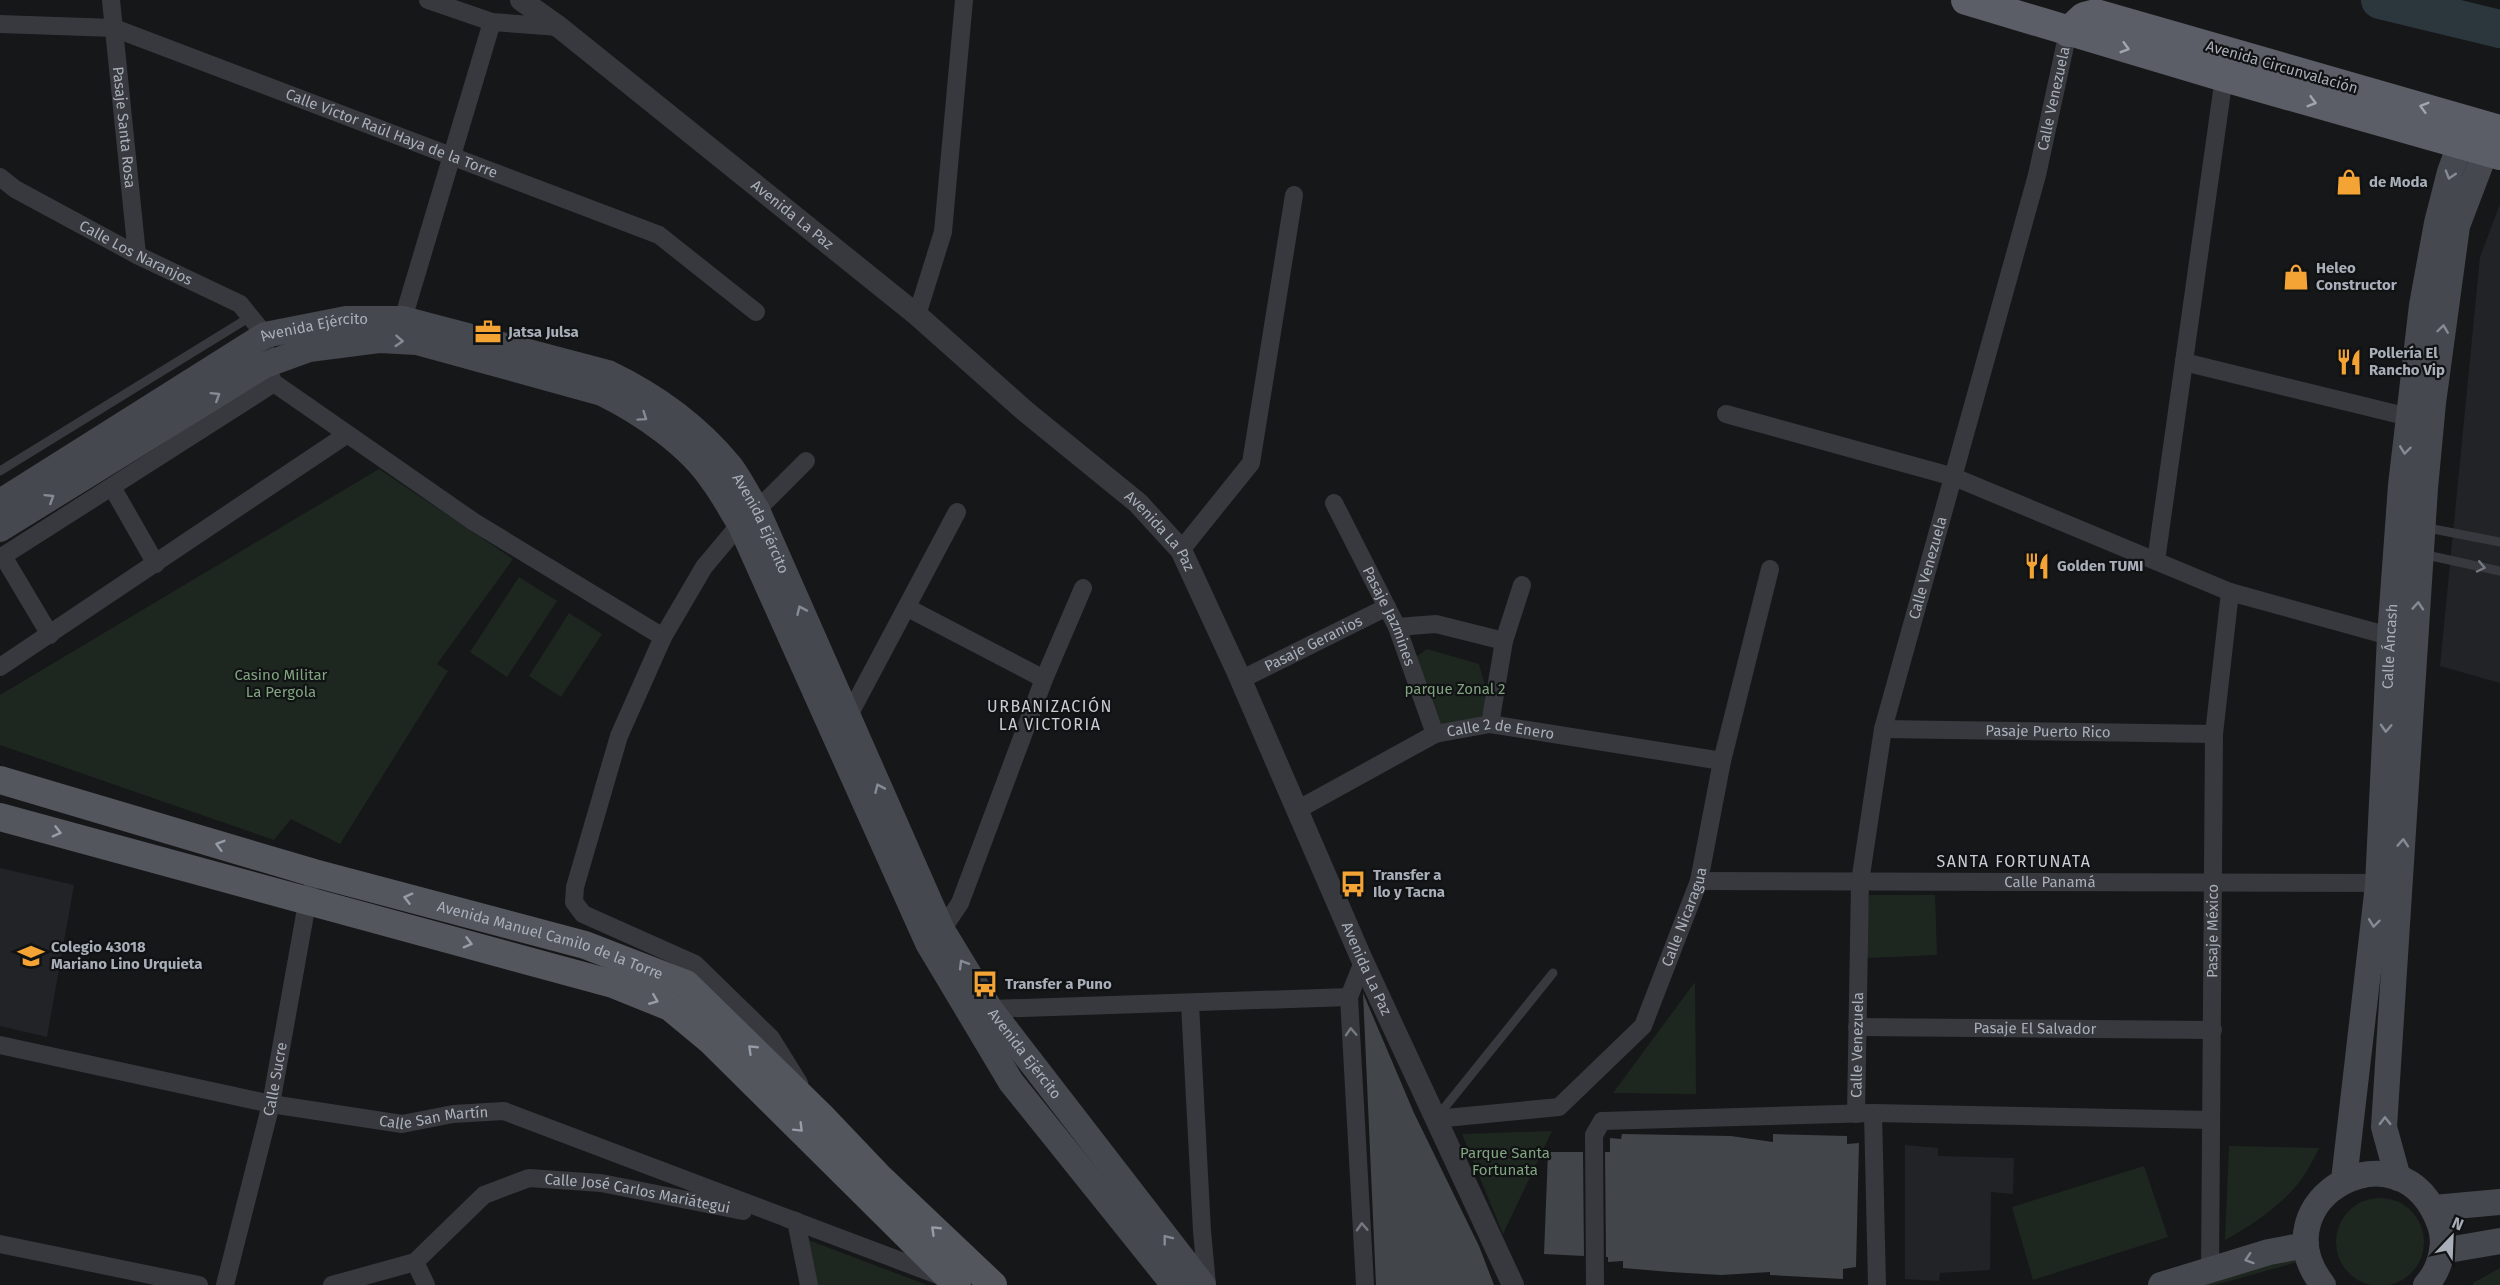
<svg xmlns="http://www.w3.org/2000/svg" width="2500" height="1285" font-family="'Fira Sans',sans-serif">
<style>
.built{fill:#222326}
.green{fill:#1e271f}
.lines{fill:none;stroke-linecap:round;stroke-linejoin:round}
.river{stroke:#2c373d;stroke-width:38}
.building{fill:#424549}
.service{stroke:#37393e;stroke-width:9}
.minor{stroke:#37393e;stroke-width:18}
.tertiary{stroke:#37393e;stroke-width:22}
.secondary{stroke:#45484e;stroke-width:26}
.primary{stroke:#53565d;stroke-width:28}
.trunk{stroke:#5b5e66;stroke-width:30}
.oneway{stroke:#a0a7b1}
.oneway2{stroke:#858b94}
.oneway3{stroke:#757a82}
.oneway4{stroke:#979da7}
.labels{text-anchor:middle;stroke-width:4.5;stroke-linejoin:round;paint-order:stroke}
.street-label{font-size:15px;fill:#a8afb9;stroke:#111214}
.poi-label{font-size:15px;font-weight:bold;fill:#a8afb9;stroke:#111214;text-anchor:start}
.park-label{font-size:15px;fill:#80a47f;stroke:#111214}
.neighbourhood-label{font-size:16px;letter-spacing:1.5px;fill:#c9cdd5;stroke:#111214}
</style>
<rect width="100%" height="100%" fill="#161719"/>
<!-- built -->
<path class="built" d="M2500,204V683L2440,666L2480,257Z
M0,868L74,885L47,1037L0,1026Z
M1905,1145L1938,1148V1156L2014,1158L2013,1194L1991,1192L1990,1270L1940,1273L1939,1281L1905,1279Z"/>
<!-- green -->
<path class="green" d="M379,469L513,559L437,664L448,671L340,844L291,819L274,840L0,745V695Z
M519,577L557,601L507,677L470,652Z
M569,613L602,634L561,697L529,676Z
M1427,649L1479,664L1487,692L1481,723L1445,730L1435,715L1409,662Z
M1869,895H1935L1937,955L1866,958Z
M1695,982L1696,1094L1613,1093Z
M1552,1131L1503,1234L1462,1134Z
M2229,1146L2319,1148C2314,1158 2309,1169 2303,1177C2284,1204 2253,1225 2225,1240Z
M2144,1166L2168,1237L2033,1280L2012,1207Z
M2336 1242a44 44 0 1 1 88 0a44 44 0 1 1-88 0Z
M803,1238L927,1285H813Z
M2294,1251L2298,1262L2215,1285H2173Z
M2500,1268V1285H2473V1283Z"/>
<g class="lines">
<!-- river -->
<path class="river" d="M2380,0L2500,29"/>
</g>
<!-- building -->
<path class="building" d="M1363,993L1414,1113L1479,1246L1494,1285H1376Z
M1622,1134L1731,1136L1773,1142V1134L1847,1136V1144L1859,1143L1856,1267L1843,1269V1279L1770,1275V1272L1721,1275L1670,1272L1623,1268V1261L1608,1262V1257H1606L1605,1152H1610V1138L1621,1139Z
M1548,1152H1583L1584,1256L1544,1254Z"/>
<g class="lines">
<!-- service -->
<path class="service" d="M0,471L250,317
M2423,527L2500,542
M2422,554L2500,571
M1437,1117L1553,973"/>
<!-- minor -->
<g class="minor">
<path id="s1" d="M111,0L137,255"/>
<path d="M428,0L492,22L559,27"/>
<path id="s2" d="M0,24L114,28L659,235L756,312"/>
<path id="s3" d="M0,177L15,189L137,255L240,304L265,335V365L274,383L474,522L663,637"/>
<path d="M917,315L943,232L964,0"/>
<path d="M403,319L492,22"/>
<path d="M2184,362L2409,417"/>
<path d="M1726,414L1954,477L2230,592L2400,639"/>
<path d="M112,487L156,564"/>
<path id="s4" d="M1334,503L1397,627L1435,734"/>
<path d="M1181,550L1251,463L1294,195"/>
<path d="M3,556L50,635"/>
<path d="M0,558L274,383"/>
<path d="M2156,561L2224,77"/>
<path d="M908,608L1044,679"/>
<path d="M1397,627L1436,624L1504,641"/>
<path d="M0,667L346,435"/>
<path id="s5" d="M1240,680L1387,607"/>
<path d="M843,721L848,717L957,512"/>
<path d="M1490,724L1504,641L1522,585"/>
<path id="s6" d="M1883,729L2214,734"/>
<path id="s7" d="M1297,810L1435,734L1490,724L1722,761"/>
<path id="s8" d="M1699,881L2389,883"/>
<path d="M935,936L942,930L960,903L1044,679L1083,588"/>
<path d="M1363,962L1349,997L1365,1285"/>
<path d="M1190,1004L1202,1231L1207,1285"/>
<path d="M990,1009L1349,997"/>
<path id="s9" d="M1857,1027L2213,1030"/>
<path id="s10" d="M0,1045L271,1104L402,1124L453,1114L504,1111L943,1277"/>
<path d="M799,1083L771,1038L695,964L583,914L574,902L575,887L619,736L663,637L704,567L740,524L757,510L806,461"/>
<path d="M1873,1113L1877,1285"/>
<path id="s11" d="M1856,1114L1860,882L1883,729L2037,175L2068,32"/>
<path id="s12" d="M1435,1119L1559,1107L1643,1026L1699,881L1722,761L1770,569"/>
<path d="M788,1219L796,1221L809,1285"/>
<path d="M0,1244L199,1285"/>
<path d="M415,1262L426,1285"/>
<path id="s13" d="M2210,1271L2214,734L2230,592"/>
<path id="s14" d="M225,1285L271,1104L309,892"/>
<path id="s15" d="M332,1285L415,1262L484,1195L529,1178L601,1183L743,1211"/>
<path d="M1595,1285L1594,1135L1602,1121L1873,1113L2211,1120"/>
</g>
<!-- tertiary -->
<path class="tertiary" id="s16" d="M521,0L559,27L917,315L1025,411L1138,503L1181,550L1237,671L1363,962L1513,1285"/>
<!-- secondary -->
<g class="secondary">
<path id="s17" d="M0,502L265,335L346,319H403L608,373C654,395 698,427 730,466C740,479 748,496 757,510L942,930L990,1009L1203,1285"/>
<path d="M0,529L265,365L309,349L379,340L417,342L602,393C641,412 689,445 713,481C723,494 731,510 740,524L928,943L1011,1082L1174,1285"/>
<path d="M2398,1178L2384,1127L2425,488L2433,403L2457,226L2492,134"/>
<path id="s18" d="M2344,1180L2378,885L2390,637L2401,485L2409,417L2422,305L2437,223L2450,172L2467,126"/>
<path d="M2434,1208L2500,1202"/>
<path d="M2442,1251L2500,1241"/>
<path d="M2161,1285L2269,1252L2306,1245"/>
<path d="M2323,1285C2256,1200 2402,1117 2440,1225C2447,1244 2440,1270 2426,1285"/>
</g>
<!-- primary -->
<g class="primary">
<path id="s19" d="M0,780L314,873L585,945L686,984L820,1115L879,1177L993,1285"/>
<path d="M0,817L613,984L670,1007L711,1041L957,1285"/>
</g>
<!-- trunk -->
<path class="trunk" d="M1966,0L2224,77L2500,155
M2068,32L2084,17L2096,14L2500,130"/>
</g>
<!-- one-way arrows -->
<defs><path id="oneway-chevron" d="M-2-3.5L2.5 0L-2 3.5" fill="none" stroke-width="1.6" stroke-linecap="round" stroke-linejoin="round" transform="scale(1.5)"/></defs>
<g class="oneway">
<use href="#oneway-chevron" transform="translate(2125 48) rotate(16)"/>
<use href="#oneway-chevron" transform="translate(2312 102) rotate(16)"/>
<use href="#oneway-chevron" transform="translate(2424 107) rotate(-164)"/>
</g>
<g class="oneway2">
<use href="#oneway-chevron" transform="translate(2450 175) rotate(107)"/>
<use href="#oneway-chevron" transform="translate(2443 329) rotate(-82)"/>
<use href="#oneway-chevron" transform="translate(399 341) rotate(4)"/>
<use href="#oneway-chevron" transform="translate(216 396) rotate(-32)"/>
<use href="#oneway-chevron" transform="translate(643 417) rotate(35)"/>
<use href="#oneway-chevron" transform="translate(2405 450) rotate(97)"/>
<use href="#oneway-chevron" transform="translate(50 498) rotate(-32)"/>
<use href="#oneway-chevron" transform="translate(2418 606) rotate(-86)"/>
<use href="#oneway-chevron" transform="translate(801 610) rotate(-114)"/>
<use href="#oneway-chevron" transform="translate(2386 728) rotate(93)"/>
<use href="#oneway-chevron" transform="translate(879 788) rotate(-114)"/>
<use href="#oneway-chevron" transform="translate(2403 843) rotate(-86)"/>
<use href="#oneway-chevron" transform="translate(2374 923) rotate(97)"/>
<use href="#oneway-chevron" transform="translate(963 964) rotate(-121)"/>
<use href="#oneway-chevron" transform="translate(2385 1121) rotate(-91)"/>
<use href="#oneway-chevron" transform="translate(1167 1239) rotate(-128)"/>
<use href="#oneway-chevron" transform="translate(2249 1259) rotate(162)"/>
</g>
<g class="oneway3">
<use href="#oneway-chevron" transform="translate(2481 567) rotate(12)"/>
<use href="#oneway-chevron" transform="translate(1351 1032) rotate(-93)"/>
<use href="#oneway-chevron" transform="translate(1362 1227) rotate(-93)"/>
</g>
<g class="oneway4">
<use href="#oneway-chevron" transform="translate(57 832) rotate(15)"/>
<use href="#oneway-chevron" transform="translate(220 845) rotate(-164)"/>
<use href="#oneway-chevron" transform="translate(408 898) rotate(-165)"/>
<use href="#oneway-chevron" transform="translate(468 943) rotate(15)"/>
<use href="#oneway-chevron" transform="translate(654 1000) rotate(22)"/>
<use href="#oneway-chevron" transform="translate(752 1049) rotate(-136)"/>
<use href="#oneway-chevron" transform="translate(799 1128) rotate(45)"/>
<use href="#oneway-chevron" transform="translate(935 1230) rotate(-136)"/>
</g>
<!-- icons -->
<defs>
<g id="shop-bare" transform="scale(2.07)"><path d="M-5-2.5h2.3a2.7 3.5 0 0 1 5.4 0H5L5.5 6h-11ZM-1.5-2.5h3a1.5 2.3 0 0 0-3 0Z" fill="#f3a434" stroke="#111214" stroke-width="2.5" paint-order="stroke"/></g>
<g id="office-bare" transform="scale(2.07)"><path d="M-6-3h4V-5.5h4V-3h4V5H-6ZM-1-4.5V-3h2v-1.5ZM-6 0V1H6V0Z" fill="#f3a434" stroke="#111214" stroke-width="2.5" paint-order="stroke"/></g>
<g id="restaurant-bare" transform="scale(2.07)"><path d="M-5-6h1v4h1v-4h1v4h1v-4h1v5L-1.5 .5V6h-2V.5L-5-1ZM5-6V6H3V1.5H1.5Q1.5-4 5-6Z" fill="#f3a434" stroke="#111214" stroke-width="2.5" paint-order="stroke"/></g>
<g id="bus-bare" transform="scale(2.07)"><path d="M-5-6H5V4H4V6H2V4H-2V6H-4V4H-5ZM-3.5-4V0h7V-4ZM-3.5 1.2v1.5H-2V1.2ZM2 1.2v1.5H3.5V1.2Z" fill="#f3a434" stroke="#111214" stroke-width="2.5" paint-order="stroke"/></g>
<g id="school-bare" transform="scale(2.07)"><path d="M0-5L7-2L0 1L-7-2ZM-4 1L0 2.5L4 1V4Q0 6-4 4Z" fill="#f3a434" stroke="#111214" stroke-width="2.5" paint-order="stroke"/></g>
</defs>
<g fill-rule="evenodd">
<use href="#shop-bare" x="2349" y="182"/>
<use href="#shop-bare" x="2296" y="277"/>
<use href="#office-bare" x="488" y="332"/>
<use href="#restaurant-bare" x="2349" y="362"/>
<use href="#restaurant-bare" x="2037" y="566"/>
<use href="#bus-bare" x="1353" y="884"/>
<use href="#school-bare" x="31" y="956"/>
<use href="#bus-bare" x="985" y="984"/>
</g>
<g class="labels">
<!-- street labels -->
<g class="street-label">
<text transform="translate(2282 67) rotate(16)" y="5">Avenida Circunvalación</text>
<text dy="5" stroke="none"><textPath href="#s11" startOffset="1040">Calle Venezuela</textPath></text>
<text dy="5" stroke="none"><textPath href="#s1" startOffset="128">Pasaje Santa Rosa</textPath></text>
<text dy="5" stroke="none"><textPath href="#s2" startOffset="411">Calle Víctor Raúl Haya de la Torre</textPath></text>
<text dy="5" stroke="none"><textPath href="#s16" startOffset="346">Avenida La Paz</textPath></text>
<text dy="5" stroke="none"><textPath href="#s3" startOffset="156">Calle Los Naranjos</textPath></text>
<text dy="5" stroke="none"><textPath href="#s17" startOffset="363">Avenida Ejército</textPath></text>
<text dy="5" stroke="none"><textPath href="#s17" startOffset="885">Avenida Ejército</textPath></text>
<text dy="5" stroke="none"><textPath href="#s16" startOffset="832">Avenida La Paz</textPath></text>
<text dy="5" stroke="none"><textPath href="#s11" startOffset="554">Calle Venezuela</textPath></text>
<text dy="5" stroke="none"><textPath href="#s4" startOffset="126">Pasaje Jazmines</textPath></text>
<text dy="5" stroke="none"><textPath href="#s5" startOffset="82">Pasaje Geranios</textPath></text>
<text dy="5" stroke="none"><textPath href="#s18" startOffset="536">Calle Áncash</textPath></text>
<text dy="5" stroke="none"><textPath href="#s6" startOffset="165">Pasaje Puerto Rico</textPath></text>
<text dy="5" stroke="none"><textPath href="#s7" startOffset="224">Calle 2 de Enero</textPath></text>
<text dy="5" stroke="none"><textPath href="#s8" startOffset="351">Calle Panamá</textPath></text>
<text dy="5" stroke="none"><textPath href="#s12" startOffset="358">Calle Nicaragua</textPath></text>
<text dy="5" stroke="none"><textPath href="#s13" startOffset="340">Pasaje México</textPath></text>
<text dy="5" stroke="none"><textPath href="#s19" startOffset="573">Avenida Manuel Camilo de la Torre</textPath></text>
<text dy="5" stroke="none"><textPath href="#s16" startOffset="1318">Avenida La Paz</textPath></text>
<text dy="5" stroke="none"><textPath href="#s9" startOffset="178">Pasaje El Salvador</textPath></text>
<text dy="5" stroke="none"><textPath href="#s11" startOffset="69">Calle Venezuela</textPath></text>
<text dy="5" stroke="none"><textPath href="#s17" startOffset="1479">Avenida Ejército</textPath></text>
<text dy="5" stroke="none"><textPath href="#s14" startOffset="212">Calle Sucre</textPath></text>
<text dy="5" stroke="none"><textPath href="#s10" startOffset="442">Calle San Martín</textPath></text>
<text dy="5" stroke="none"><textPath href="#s15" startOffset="340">Calle José Carlos Mariátegui</textPath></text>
</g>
<!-- poi labels -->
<g class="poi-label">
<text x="2369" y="187">de Moda</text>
<text x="2316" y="273">Heleo<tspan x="2316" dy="17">Constructor</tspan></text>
<text x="508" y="337">Jatsa Julsa</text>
<text x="2369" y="358">Pollería El<tspan x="2369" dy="17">Rancho Vip</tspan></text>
<text x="2057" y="571">Golden TUMI</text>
<text x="1373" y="880">Transfer a<tspan x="1373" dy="17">Ilo y Tacna</tspan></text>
<text x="51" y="952">Colegio 43018<tspan x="51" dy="17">Mariano Lino Urquieta</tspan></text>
<text x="1005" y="989">Transfer a Puno</text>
</g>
<!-- park labels -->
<g class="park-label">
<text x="281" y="680">Casino Militar<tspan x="281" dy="17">La Pergola</tspan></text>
<text x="1455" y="694">parque Zonal 2</text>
<text x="1505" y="1158">Parque Santa<tspan x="1505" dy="17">Fortunata</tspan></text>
</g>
<!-- neighbourhood labels -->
<g class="neighbourhood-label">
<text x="1050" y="712">URBANIZACIÓN<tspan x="1050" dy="18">LA VICTORIA</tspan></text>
<text x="2014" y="867">SANTA FORTUNATA</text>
</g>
</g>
<!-- north arrow -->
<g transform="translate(2452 1237) rotate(23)" stroke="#111214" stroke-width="4.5" paint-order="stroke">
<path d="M0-4.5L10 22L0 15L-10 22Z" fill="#a8afb9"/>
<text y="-9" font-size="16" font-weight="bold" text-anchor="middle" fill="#a8afb9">N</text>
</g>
</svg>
